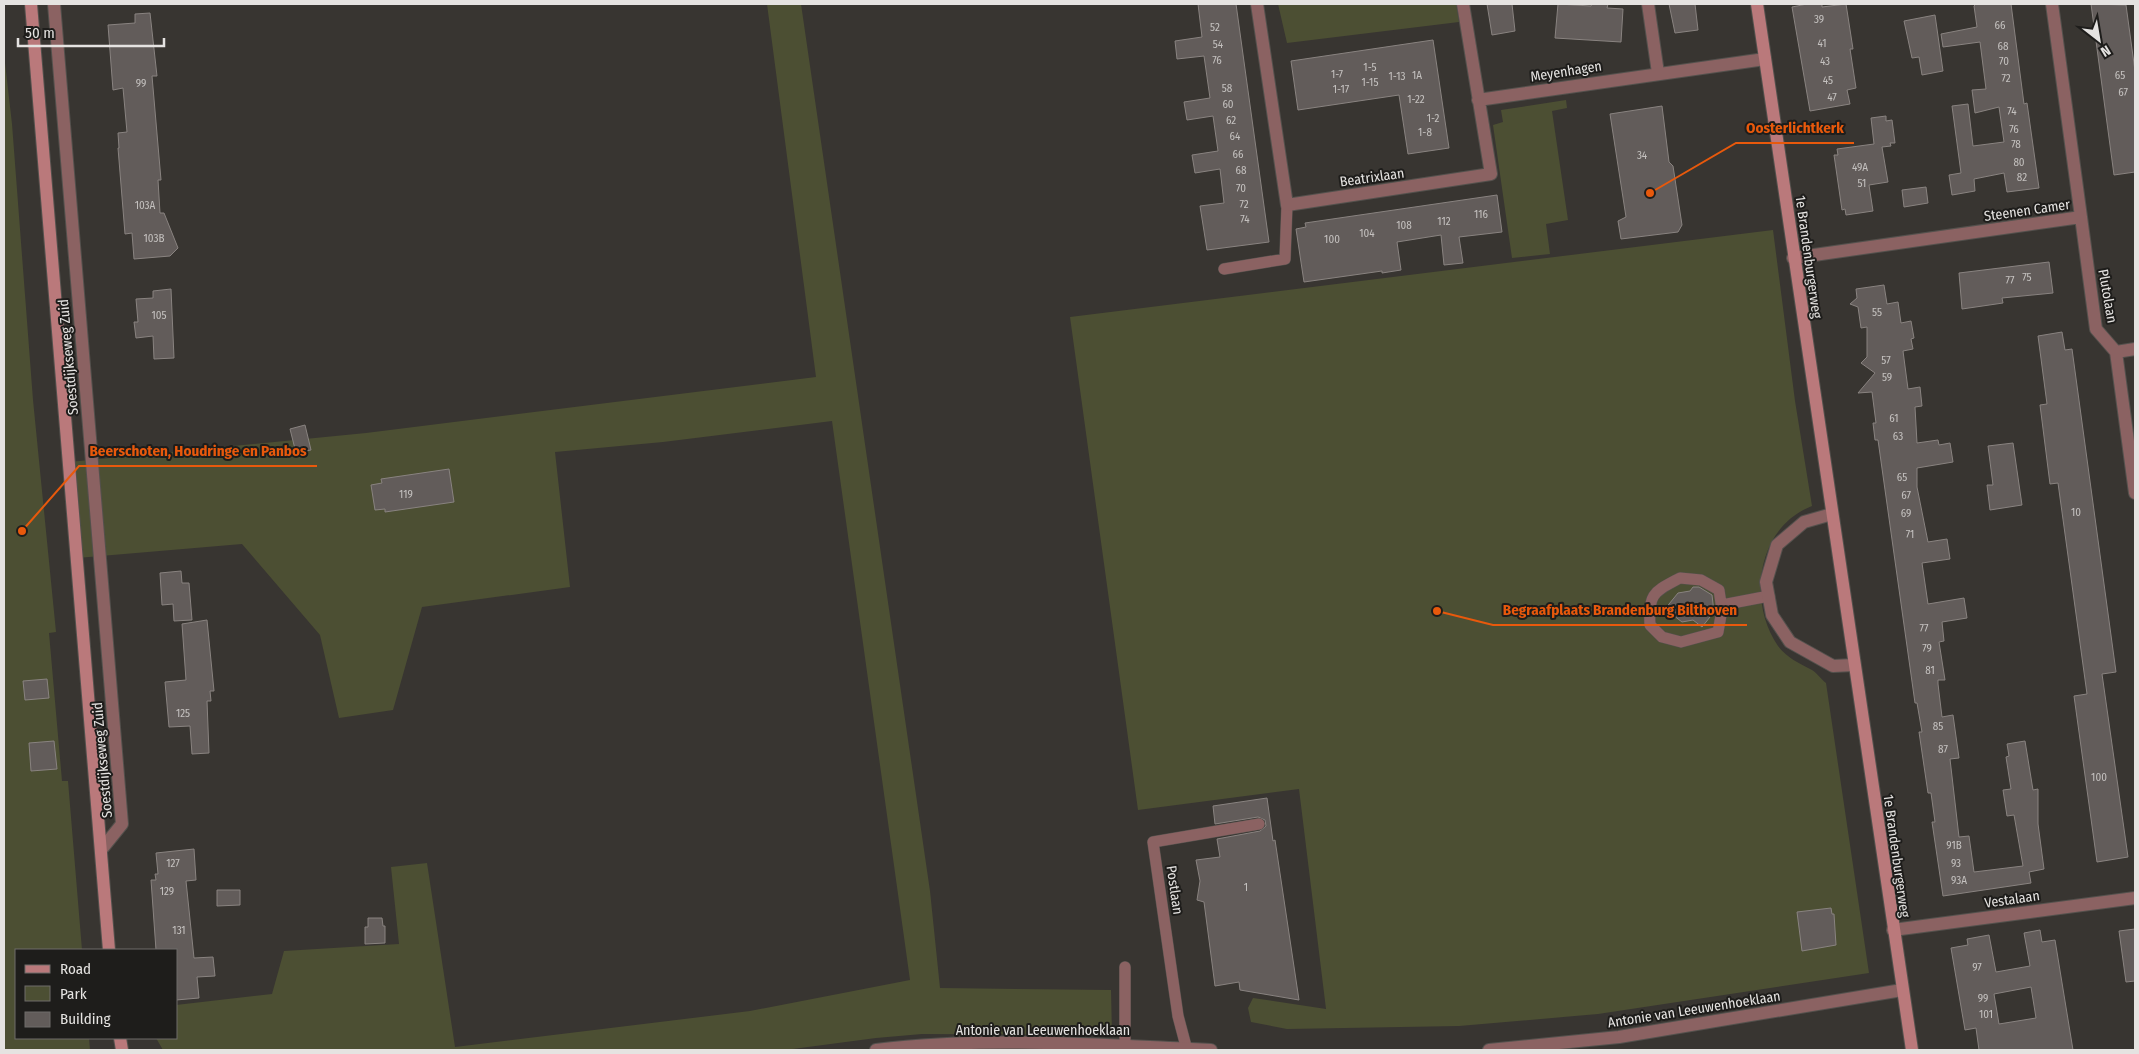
<svg xmlns="http://www.w3.org/2000/svg" width="2139" height="1054" font-family="'Fira Sans Condensed',sans-serif">
<style>
.green{fill:#4c4f33}
.building{fill:#625c5a;stroke:#898380;fill-rule:evenodd}
.lines{fill:none;stroke-linecap:round;stroke-linejoin:round}
.lane-casing{stroke:#54514d;stroke-width:12}
.street-casing{stroke:#54514d;stroke-width:14}
.secondary-casing{stroke:#54514d;stroke-width:14}
.lane{stroke:#8b6262;stroke-width:11}
.street{stroke:#8b6262;stroke-width:12}
.secondary{stroke:#ba797b;stroke-width:12}
.labels{text-anchor:middle;stroke-width:4;stroke-linejoin:round;paint-order:stroke}
.number-label{font-size:11px;fill:#c4c1bf}
.street-label{font-size:14px;fill:#e5e3e1;stroke:#1e1d1b}
.leader{fill:none;stroke:#e8590c;stroke-width:2}
.callout-dot{fill:#e8590c;stroke:#1e1d1b;stroke-width:2}
.callout-label{font-size:15px;text-anchor:middle;font-weight:bold;fill:#e8590c;stroke:#1e1d1b;stroke-width:4;stroke-linejoin:round;paint-order:stroke}
</style>
<rect width="100%" height="100%" fill="#383531"/>
<!-- green -->
<path class="green" d="M767,4H801L930,891L940,988L1111,990L1112,1035L922,1034L876,1038L785,1050H163L156,1038H176V1005L272,994L284,951L399,944L391,867L427,863L455,1047L750,1011L910,980L832,421L663,442L555,452L570,587L422,607L393,710L339,718L320,635L242,544L77,558L69,462L366,433L816,377Z
M1278,4H1456L1459,22L1287,43Z
M4,54L12,124L33,400L56,632L49,633L62,781H68L82,950H16V1038H89L90,1050H4Z
M1566,100L1567,108L1552,111L1568,220L1546,224L1550,254L1512,258L1493,125L1503,122L1501,110Z
M1773,230L1795,401L1812,506C1757,527 1747,601 1778,646C1787,658 1799,663 1812,670C1817,673 1821,679 1826,683L1869,973L1598,1014L1459,1026L1287,1029L1251,1022L1248,1008L1253,998L1326,1009L1299,789L1138,810L1070,317Z"/>
<!-- building -->
<path class="building" d="M1198,4H1236L1269,242L1207,250L1200,206L1224,203L1220,169L1195,173L1192,155L1218,151L1213,116L1187,120L1184,102L1210,98L1204,56L1177,59L1175,41L1202,37Z
M1487,4H1512L1515,31L1492,35Z
M1558,4L1591,6L1592,4H1608L1607,8L1623,9L1621,42L1555,38Z
M1669,4H1695L1698,30L1675,33Z
M1807,4H1822V7L1846,4L1853,49H1850L1856,88L1847,90L1850,104L1810,111L1792,7Z
M1976,4H2011L2024,104L2027,103L2039,188L2007,192L2004,173L1974,179L1975,191L1952,195L1949,175L1961,173L1952,106L1968,104L1973,146L2004,142L1999,107L1975,113L1972,90L1986,89L1980,42L1943,47L1941,34L1977,27L1974,6Z
M2091,4L2126,5L2135,71V172L2114,175Z
M150,13L157,76H152L161,180H158L160,213H164L178,248L170,256L134,259L132,233L125,234L118,148H119L118,133L127,132L123,88L113,90L108,25L135,23V14Z
M1935,15L1943,71L1922,75L1919,57L1912,58L1904,21Z
M1433,40L1449,148L1408,154L1399,95L1298,110L1291,61Z
M1662,106L1669,162L1673,166L1682,225L1678,232L1621,239L1618,221L1626,217L1610,114Z
M1886,116V121L1892,120L1895,143H1890L1891,146L1882,147L1888,182L1869,185L1873,211L1846,215L1845,209L1842,210L1834,155H1838L1837,149L1874,144L1871,118Z
M1926,187L1928,203L1904,207L1902,190Z
M1497,195L1502,232L1459,237L1463,263L1444,265L1441,235L1397,242L1401,270L1382,273V271L1304,282L1296,229L1306,227L1305,223Z
M2049,262L2053,293L2002,298L2003,303L1962,309L1959,273Z
M1884,285L1887,304L1898,302L1901,323L1911,321L1914,338L1911,339L1913,349L1903,351L1908,389L1920,387L1922,406L1915,407L1917,443L1938,440L1939,445L1950,443L1953,462L1917,468V487L1928,542L1947,539L1950,559L1922,563L1928,604L1964,598L1967,618L1942,622L1944,641L1939,642L1945,680H1938V684L1942,717L1953,715L1959,758L1950,759L1959,837L1969,836L1974,872L2023,866L2014,815L2007,816L2003,790L2011,789L2006,757L2009,756L2007,744L2025,741L2033,790L2038,789V824L2044,869L2029,872L2031,883L1943,896L1932,822H1935L1931,793H1928L1919,732H1922L1917,703H1915L1878,440H1875L1873,423H1876L1872,392L1858,393L1875,373L1861,363L1867,357V327L1861,328L1858,307L1850,304L1857,298L1856,289Z
M171,289L174,358L154,359L153,336L136,338L134,322H138L136,299L153,298V291Z
M2062,332L2065,350L2072,349L2116,672L2102,674L2128,857L2097,862L2074,696L2087,694L2058,483L2050,484L2040,405L2047,404L2038,336Z
M305,425L311,450L296,453L290,429Z
M2013,443L2022,505L1990,510L1987,485H1993L1988,446Z
M449,469L454,502L385,512V509L375,510L371,485L382,483L381,479Z
M181,571L182,583H189L192,620L174,621L173,604L162,605L160,573Z
M1693,587H1699L1712,595L1714,612L1702,627L1693,620L1682,622L1665,609L1678,593L1690,591Z
M207,620L214,691H210L211,701H207L209,753L192,754L190,726L169,727L165,682L186,680L182,624Z
M47,679L49,698L25,700L23,681Z
M54,741L57,769L31,771L29,743Z
M1267,798L1273,841L1275,840L1299,1000L1240,990L1239,982L1215,986L1204,902L1197,900L1200,881L1196,860L1220,857L1217,839L1260,831L1266,826L1265,820L1258,817L1215,824L1213,806Z
M194,849L196,880L186,881L194,958L213,957L215,976L197,977L199,998L176,1000V950H156L151,880H156L155,874H158L156,853Z
M217,890H240V905L217,906Z
M1831,908L1832,914H1834L1836,945L1802,951L1797,912Z
M368,918H382L383,926H385V943L365,944V927H368Z
M2135,929V981L2126,982L2119,931Z
M2040,930L2042,942L2055,940L2073,1050H1979L1976,1028L1965,1030L1951,948L1968,945L1967,939L1989,935L1996,972L2030,966L2024,933ZM2031,987L2036,1018L1999,1024L1994,994Z"/>
<g class="lines">
<!-- lane casing -->
<g class="lane-casing">
<path id="lane" d="M1224,269L1285,259L1287,205
M1680,578L1701,580L1719,590L1722,610L1718,632L1681,642L1662,637L1650,625C1648,593 1654,592 1680,578Z
M1722,605L1769,596
M1125,967V1045
M1187,1050L1178,1016L1153,842L1259,824"/>
</g>
<!-- street casing -->
<g class="street-casing">
<path id="street" d="M54,4L122,824L101,850
M1257,4L1287,205L1491,174L1463,4
M1648,4L1658,73
M1478,100L1765,59
M2081,217L2096,329L2116,352L2135,493
M1793,258L2081,217L2052,4
M2116,352L2135,349
M1832,514L1804,522L1777,545L1766,582L1772,615L1790,642L1833,666L1854,665
M1893,930L2135,898
M876,1050C987,1036 1099,1045 1211,1050
M1489,1050L1619,1037L1902,990"/>
</g>
<!-- secondary casing -->
<g class="secondary-casing">
<path id="secondary" d="M31,4L109,950
M1757,4L1912,1050
M120,1038L122,1050"/>
</g>
<!-- lane -->
<use href="#lane" class="lane"/>
<!-- street -->
<use href="#street" class="street"/>
<!-- secondary -->
<use href="#secondary" class="secondary"/>
</g>
<g class="labels">
<!-- number labels -->
<g class="number-label">
<text x="1819" y="23">39</text>
<text x="2000" y="29">66</text>
<text x="1215" y="31">52</text>
<text x="1822" y="47">41</text>
<text x="1218" y="48">54</text>
<text x="2003" y="50">68</text>
<text x="1217" y="64">76</text>
<text x="1825" y="65">43</text>
<text x="2004" y="65">70</text>
<text x="1370" y="71">1-5</text>
<text x="1337" y="78">1-7</text>
<text x="1417" y="79">1A</text>
<text x="2120" y="79">65</text>
<text x="1397" y="80">1-13</text>
<text x="2006" y="82">72</text>
<text x="1828" y="84">45</text>
<text x="1370" y="86">1-15</text>
<text x="141" y="87">99</text>
<text x="1227" y="92">58</text>
<text x="1341" y="93">1-17</text>
<text x="2123" y="96">67</text>
<text x="1832" y="101">47</text>
<text x="1416" y="103">1-22</text>
<text x="1228" y="108">60</text>
<text x="2012" y="115">74</text>
<text x="1433" y="122">1-2</text>
<text x="1231" y="124">62</text>
<text x="2014" y="133">76</text>
<text x="1425" y="136">1-8</text>
<text x="1235" y="140">64</text>
<text x="2016" y="148">78</text>
<text x="1238" y="158">66</text>
<text x="1642" y="159">34</text>
<text x="2019" y="166">80</text>
<text x="1860" y="171">49A</text>
<text x="1241" y="174">68</text>
<text x="2022" y="181">82</text>
<text x="1862" y="187">51</text>
<text x="1241" y="192">70</text>
<text x="1244" y="208">72</text>
<text x="145" y="209">103A</text>
<text x="1481" y="218">116</text>
<text x="1245" y="223">74</text>
<text x="1444" y="225">112</text>
<text x="1404" y="229">108</text>
<text x="1367" y="237">104</text>
<text x="154" y="242">103B</text>
<text x="1332" y="243">100</text>
<text x="2027" y="281">75</text>
<text x="2010" y="284">77</text>
<text x="1877" y="316">55</text>
<text x="159" y="319">105</text>
<text x="1886" y="364">57</text>
<text x="1887" y="381">59</text>
<text x="1894" y="422">61</text>
<text x="1898" y="440">63</text>
<text x="1902" y="481">65</text>
<text x="406" y="498">119</text>
<text x="1906" y="499">67</text>
<text x="2076" y="516">10</text>
<text x="1906" y="517">69</text>
<text x="1910" y="538">71</text>
<text x="1924" y="632">77</text>
<text x="1927" y="652">79</text>
<text x="1930" y="674">81</text>
<text x="183" y="717">125</text>
<text x="1938" y="730">85</text>
<text x="1943" y="753">87</text>
<text x="2099" y="781">100</text>
<text x="1954" y="849">91B</text>
<text x="173" y="867">127</text>
<text x="1956" y="867">93</text>
<text x="1959" y="884">93A</text>
<text x="1246" y="891">1</text>
<text x="167" y="895">129</text>
<text x="179" y="934">131</text>
<text x="1977" y="971">97</text>
<text x="1983" y="1002">99</text>
<text x="1986" y="1018">101</text>
</g>
<!-- street labels -->
<g class="street-label">
<text transform="translate(1566 71) rotate(-9)" y="5">Meyenhagen</text>
<text transform="translate(1372 177) rotate(-8)" y="5">Beatrixlaan</text>
<text transform="translate(2027 210) rotate(-8)" y="5">Steenen Camer</text>
<text transform="translate(1809 257) rotate(82)" y="5">1e Brandenburgerweg</text>
<text transform="translate(2108 296) rotate(80)" y="5">Plutolaan</text>
<text transform="translate(68 357) rotate(-95)" y="5">Soestdijkseweg Zuid</text>
<text transform="translate(102 760) rotate(-95)" y="5">Soestdijkseweg Zuid</text>
<text transform="translate(1897 856) rotate(82)" y="5">1e Brandenburgerweg</text>
<text transform="translate(1175 890) rotate(82)" y="5">Postlaan</text>
<text transform="translate(2012 899) rotate(-8)" y="5">Vestalaan</text>
<text transform="translate(1694 1009) rotate(-9)" y="5">Antonie van Leeuwenhoeklaan</text>
<text x="1043" y="1035">Antonie van Leeuwenhoeklaan</text>
</g>
</g>
<!-- callouts -->
<path class="leader" d="M1650 193L1736 143H1854M22 531L79 466H317M1437 611L1493 625H1747"/>
<g class="callout-dot">
<circle cx="1650" cy="193" r="5"/>
<circle cx="22" cy="531" r="5"/>
<circle cx="1437" cy="611" r="5"/>
</g>
<g class="callout-label">
<text x="1795" y="133">Oosterlichtkerk</text>
<text x="198" y="456">Beerschoten, Houdringe en Panbos</text>
<text x="1620" y="615">Begraafplaats Brandenburg Bilthoven</text>
</g>
<!-- border -->
<rect width="2139" height="1054" fill="none" stroke="#e5e3e1" stroke-width="10"/>
<!-- legend -->
<rect x="15" y="949" width="162" height="90" fill="#1e1d1b" stroke="#6e6c6a"/>
<rect x="25" y="965" width="25" height="8" fill="#ba797b" stroke="#6e6c6a"/>
<text x="60" y="974" font-size="15" fill="#e5e3e1">Road</text>
<rect x="25" y="986" width="25" height="15" fill="#4c4f33" stroke="#6e6c6a"/>
<text x="60" y="999" font-size="15" fill="#e5e3e1">Park</text>
<rect x="25" y="1012" width="25" height="15" fill="#625c5a" stroke="#6e6c6a"/>
<text x="60" y="1024" font-size="15" fill="#e5e3e1">Building</text>
<!-- north arrow -->
<g transform="translate(2099 40) rotate(149)" stroke="#1e1d1b" stroke-width="4" paint-order="stroke">
<path d="M0-4L9 19L0 12L-9 19Z" fill="#e5e3e1"/>
<text y="-8" font-size="14" font-weight="bold" text-anchor="middle" fill="#e5e3e1">N</text>
</g>
<!-- scale -->
<path d="M18 38v8h146v-8" fill="none" stroke="#e5e3e1" stroke-width="2.5"/>
<text x="25" y="38" font-size="15" fill="#e5e3e1" stroke="#1e1d1b" stroke-width="4" paint-order="stroke">50 m</text>
</svg>
